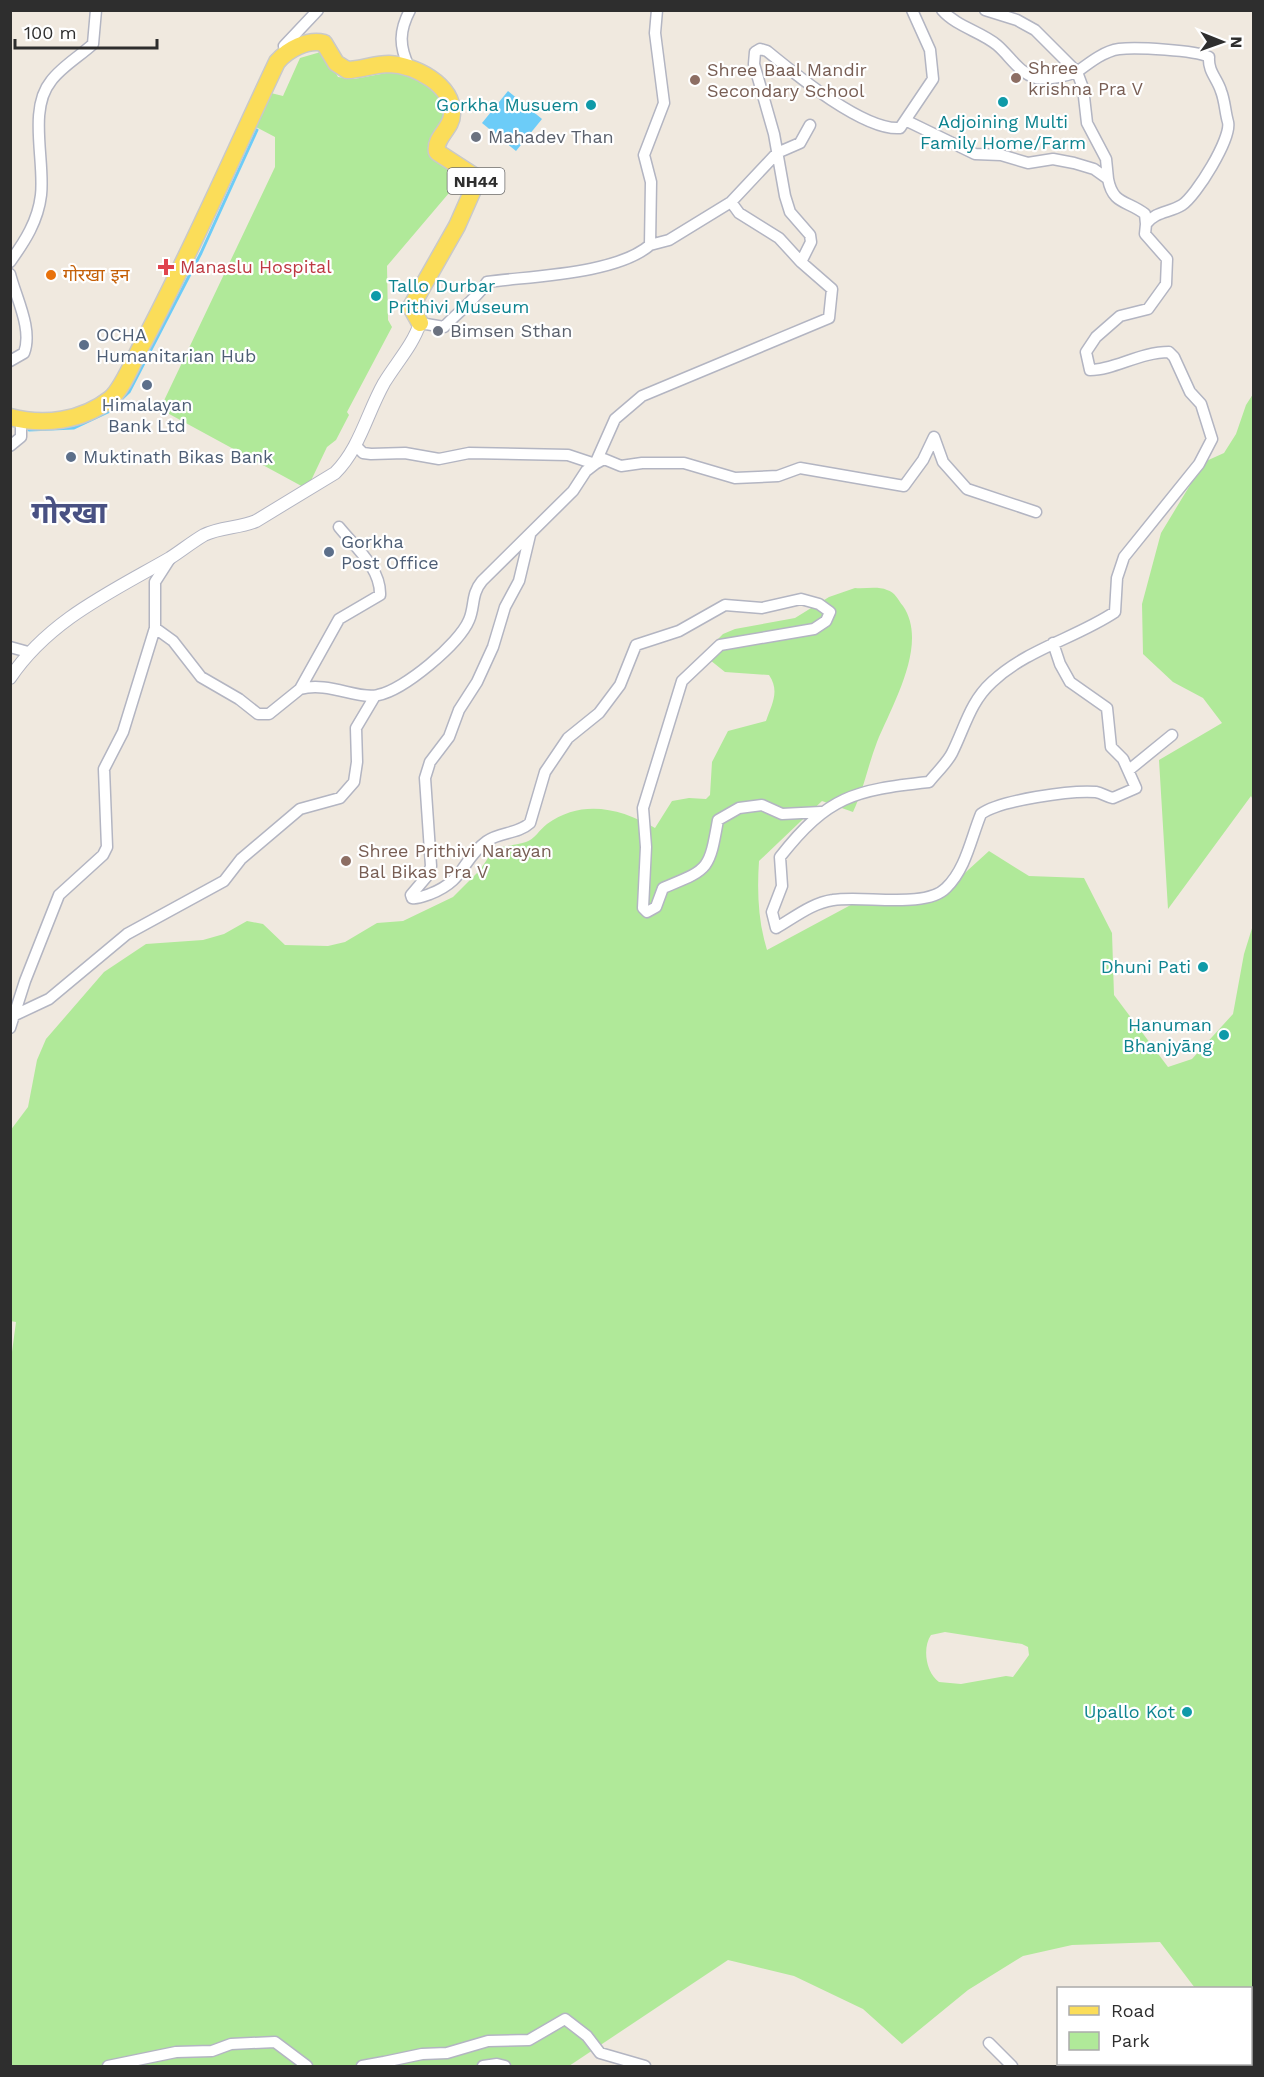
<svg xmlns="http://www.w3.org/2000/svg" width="1264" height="2077" font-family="'Work Sans','Noto Sans Devanagari',sans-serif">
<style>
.green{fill:#b0e999;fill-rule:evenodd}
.water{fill:#6cccf8}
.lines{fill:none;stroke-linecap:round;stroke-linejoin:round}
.stream{stroke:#6cccf8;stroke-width:3}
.minor-casing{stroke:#b3b5c2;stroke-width:13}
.tertiary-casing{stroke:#b3b5c2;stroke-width:14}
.primary-casing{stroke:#c9c9c9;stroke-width:19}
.minor{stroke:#fff;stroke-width:10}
.tertiary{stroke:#fff;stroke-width:12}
.primary{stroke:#fbdd59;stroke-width:16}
.education-dot{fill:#8d6e63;stroke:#fff;stroke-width:2}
.culture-dot{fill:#0f9aa8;stroke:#fff;stroke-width:2}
.worship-dot{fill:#6b7280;stroke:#fff;stroke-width:2}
.health-dot{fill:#e0444e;stroke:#fff;stroke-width:2}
.food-dot{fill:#e8710a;stroke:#fff;stroke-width:2}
.service-dot{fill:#5c6f8a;stroke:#fff;stroke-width:2}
.labels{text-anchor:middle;stroke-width:4.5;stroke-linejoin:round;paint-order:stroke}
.shield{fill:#fff;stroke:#6d6d6d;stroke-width:1.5}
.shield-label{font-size:16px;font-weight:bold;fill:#2e2e2e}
.education-label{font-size:18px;fill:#785e54;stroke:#fff;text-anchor:start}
.culture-label{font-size:18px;fill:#0d838f;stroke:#fff;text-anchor:end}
.worship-label{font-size:18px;fill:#5b616d;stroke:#fff;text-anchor:start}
.health-label{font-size:18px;fill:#be3a42;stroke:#fff;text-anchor:start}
.food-label{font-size:18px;fill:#c56008;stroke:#fff;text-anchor:start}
.service-label{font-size:18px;fill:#4e5e75;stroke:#fff;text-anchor:start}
.town-label{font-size:30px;font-weight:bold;fill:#495183;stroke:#fff}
</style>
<rect width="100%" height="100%" fill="#f0e9df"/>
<!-- green -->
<path class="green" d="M324,51L338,77L354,79L397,71C405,76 411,76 420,80C433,85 441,102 448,114L429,153L453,173L449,193L387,266L388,320L392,327L347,412L349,415L336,440L327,447L307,489L160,409L275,167V137L256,127L271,93L283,96L300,58Z
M1253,394V800L1251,796L1168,909L1159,760L1222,723L1203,698L1173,682L1143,654L1142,604L1161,533L1204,462L1224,453L1236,434L1246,405Z
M855,588C865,589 878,586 887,590C895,592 898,600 903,606C929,644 892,705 877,742C868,765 864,789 853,812L822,801L759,861C757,891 758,921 767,950L860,900L934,901L989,851L1029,876L1084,878L1112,933L1114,995L1168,1067L1192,1059L1233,1014L1244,954L1253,925V2066H1232L1231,2064H1250V1988H1195L1160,1942L1072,1945L1023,1956L968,1990L902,2044L863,2009L794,1976L728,1960L569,2066H11L10,1367L16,1322L10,1321V1131L28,1107L37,1060L46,1039L104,972L146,944L203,940L224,934L247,921L263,924L285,945L328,946L345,942L377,923L403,921L453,897L480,870L494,849C505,846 515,845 526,842C534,840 540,829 547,824C582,799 620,808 655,828L672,801L689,798L706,799L710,795L712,762L728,731L766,721C772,704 780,691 769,675L725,672L710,660V647L723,634L735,629L795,618L829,597ZM945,1632L1022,1644L1028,1647L1029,1655L1013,1677L1006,1676L961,1684L939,1682C926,1673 922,1648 931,1635Z"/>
<!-- water -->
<path class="water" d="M508,91L542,119L516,151L482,123Z"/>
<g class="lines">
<!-- stream -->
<path class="stream" d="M29,430L74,428L108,412L129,392L201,253L257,130"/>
<!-- minor casing -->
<g class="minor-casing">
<path id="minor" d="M942,10C957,27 980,31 997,45C1010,56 1019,73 1036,78C1048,80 1066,76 1077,72L1083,88L1087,123L1106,159L1108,179
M985,10L1017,20L1035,30L1077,72C1089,63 1104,51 1119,49C1136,47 1195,50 1209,57C1208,72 1217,78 1221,91C1225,101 1225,112 1228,122C1232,138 1196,196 1182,205C1169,213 1156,211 1146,224L1145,234L1167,259L1166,284L1148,309L1120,316L1096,337L1086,352L1090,370C1114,370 1140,352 1169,352L1174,357L1190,392L1201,404L1212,439L1199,464L1124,557L1117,578L1115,612C1076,638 1027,649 992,682C970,702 965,727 952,753C947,763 936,773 929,782C854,790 828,796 780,857L782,886L772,912L776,928C795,917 812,903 833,900C862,895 926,909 946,888C966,869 971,838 981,814C1000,800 1072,790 1096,792C1102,793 1107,797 1113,798L1136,788L1123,759L1111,747L1107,708L1070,682L1060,664L1053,643
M286,54L284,46L318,10
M409,67C399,46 399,31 410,10
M907,121L975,154L1001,155L1028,163L1053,159L1074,163L1094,169L1108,179C1113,205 1127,200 1145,214L1146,224
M731,202L739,213L779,238L801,262L811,242L810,235L790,212L785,196L774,134L754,64L755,52L760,49L767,51C795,74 864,131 900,128L933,79L930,50L912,10
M650,245L669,240L731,202L777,153L800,143L810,125
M10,262C25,241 38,221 41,195C45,161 28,109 51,81C61,67 80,56 93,44L96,10
M10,274C16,298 33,329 24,353L10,361
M420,323L444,327C456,314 479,296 487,282C531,276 617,274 650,245L651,182L644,155L664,103L655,33L657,10
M355,445L363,453L371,454L405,453L439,459L469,453L568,455L595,464L604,459L621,466L642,463H684L735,478L778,476L800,468L904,486L923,460L934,437L943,462L967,489L1036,512
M10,446L21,437V420
M530,535L519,581L505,607L493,647L477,682L459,710L449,737L430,762L425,778L431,866L428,875L411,895L412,898C419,899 424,896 430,894C466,880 461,860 487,841C500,832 518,834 530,823L545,772L568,738L599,713L620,685L636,645L679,631L725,605L762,608L801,599L819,604L830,612L826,621L814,629L720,645L682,681L643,808L646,847L643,908L647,912L656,907L663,888C709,869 709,871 718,820L739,808L762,805L782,814L821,812
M155,628L173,641L201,677L239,699L258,714H269L300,689L339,619L380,595C381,568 355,547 339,527
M10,647L28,652
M300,689C328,681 358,700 378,695C404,690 459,644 469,620C475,606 471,594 482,581L573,491L586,471L595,464L615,419L642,396L829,318L832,289L801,262
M1129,770L1172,735
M15,1015L49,999L127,934L224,881L241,859L300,809L340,798L354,782L357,762L356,728L375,696
M10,1028L25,981L59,895L103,855L107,847L104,769L123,732L155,628V582L171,557
M989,2043L1012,2066
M384,2062L422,2054L447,2053L488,2041L529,2040L565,2019L587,2036L600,2053L645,2066
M108,2066L176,2052L212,2051L231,2044L275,2042L307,2066
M362,2066L384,2062L389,2064
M483,2066L497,2064L505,2066"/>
</g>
<!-- tertiary casing -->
<g class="tertiary-casing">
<path id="tertiary" d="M10,678C49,620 111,592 170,558C181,551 192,542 204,535C220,527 240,528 256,521L335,473C360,448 367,413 384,383C396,363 413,345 420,323"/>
</g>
<!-- primary casing -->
<g class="primary-casing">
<path id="primary" d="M10,417C44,426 82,421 110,399C123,389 135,356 144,341C192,250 233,155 277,62C288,49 308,39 324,43L336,63L347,70C361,70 374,64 389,64C414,65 453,84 452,114C452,129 434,137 437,152L474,176L476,183L457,226L411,307L420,323"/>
</g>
<!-- minor -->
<use href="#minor" class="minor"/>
<!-- tertiary -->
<use href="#tertiary" class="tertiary"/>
<!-- primary -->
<use href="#primary" class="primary"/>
</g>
<!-- markers -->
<g class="education-dot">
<circle cx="1016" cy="78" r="6"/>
<circle cx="695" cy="80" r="6"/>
<circle cx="346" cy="861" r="6"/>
</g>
<g class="culture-dot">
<circle cx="1003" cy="102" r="6"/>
<circle cx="591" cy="105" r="6"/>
<circle cx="376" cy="296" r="6"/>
<circle cx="1203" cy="967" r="6"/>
<circle cx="1224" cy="1035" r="6"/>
<circle cx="1187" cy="1712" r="6"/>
</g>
<g class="worship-dot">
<circle cx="476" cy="137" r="6"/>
<circle cx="438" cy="331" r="6"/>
</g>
<path class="health-dot" d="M163 258h6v6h6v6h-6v6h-6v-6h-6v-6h6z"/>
<circle class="food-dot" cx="51" cy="275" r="6"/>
<g class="service-dot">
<circle cx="84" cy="345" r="6"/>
<circle cx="147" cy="385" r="6"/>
<circle cx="71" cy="457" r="6"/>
<circle cx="329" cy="552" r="6"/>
</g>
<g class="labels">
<!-- shield labels -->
<rect class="shield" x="447.5" y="168" width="57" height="26" rx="4.5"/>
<g class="shield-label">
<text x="476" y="187">NH44</text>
</g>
<!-- education labels -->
<g class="education-label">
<text x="1028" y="74">Shree<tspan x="1028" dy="21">krishna Pra V</tspan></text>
<text x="707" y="76">Shree Baal Mandir<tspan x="707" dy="21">Secondary School</tspan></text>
<text x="358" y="857">Shree Prithivi Narayan<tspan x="358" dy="21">Bal Bikas Pra V</tspan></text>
</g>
<!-- culture labels -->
<g class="culture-label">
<text x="579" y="111">Gorkha Musuem</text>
<text x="1003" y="128" text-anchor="middle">Adjoining Multi<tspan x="1003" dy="21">Family Home/Farm</tspan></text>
<text x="388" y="292" text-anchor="start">Tallo Durbar<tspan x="388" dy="21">Prithivi Museum</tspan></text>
<text x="1191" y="973">Dhuni Pati</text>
<text x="1212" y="1031">Hanuman<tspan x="1212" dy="21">Bhanjyāng</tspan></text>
<text x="1175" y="1718">Upallo Kot</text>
</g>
<!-- worship labels -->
<g class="worship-label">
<text x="488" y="143">Mahadev Than</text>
<text x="450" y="337">Bimsen Sthan</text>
</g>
<!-- health labels -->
<g class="health-label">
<text x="180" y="273">Manaslu Hospital</text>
</g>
<!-- food labels -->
<g class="food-label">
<text x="63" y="281">गोरखा इन</text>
</g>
<!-- service labels -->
<g class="service-label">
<text x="96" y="341">OCHA<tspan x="96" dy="21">Humanitarian Hub</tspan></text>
<text x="147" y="411" text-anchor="middle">Himalayan<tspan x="147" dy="21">Bank Ltd</tspan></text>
<text x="83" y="463">Muktinath Bikas Bank</text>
<text x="341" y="548">Gorkha<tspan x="341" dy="21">Post Office</tspan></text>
</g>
<!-- town labels -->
<g class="town-label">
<text x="69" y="523">गोरखा</text>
</g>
</g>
<!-- border -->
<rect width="1264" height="2077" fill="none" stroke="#2e2e2e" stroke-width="24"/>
<!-- legend -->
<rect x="1057" y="1987" width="195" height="78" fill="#ffffff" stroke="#ababab" stroke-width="1.5"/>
<rect x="1069" y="2006" width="30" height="9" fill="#fbdd59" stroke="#ababab" stroke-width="1.5"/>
<text x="1111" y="2017" font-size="18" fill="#2e2e2e">Road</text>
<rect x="1069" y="2032" width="30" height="18" fill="#b0e999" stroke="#ababab" stroke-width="1.5"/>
<text x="1111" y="2047" font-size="18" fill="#2e2e2e">Park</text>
<!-- north arrow -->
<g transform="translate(1222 42) rotate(91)" stroke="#ffffff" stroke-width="4.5" paint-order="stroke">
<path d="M0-4.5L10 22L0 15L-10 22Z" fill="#2e2e2e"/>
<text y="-9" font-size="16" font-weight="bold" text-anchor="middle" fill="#2e2e2e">N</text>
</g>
<!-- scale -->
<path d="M15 39v9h142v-9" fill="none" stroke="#2e2e2e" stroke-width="3"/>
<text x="24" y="39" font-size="18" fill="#2e2e2e" stroke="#ffffff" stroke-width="4.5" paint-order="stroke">100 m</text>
</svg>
